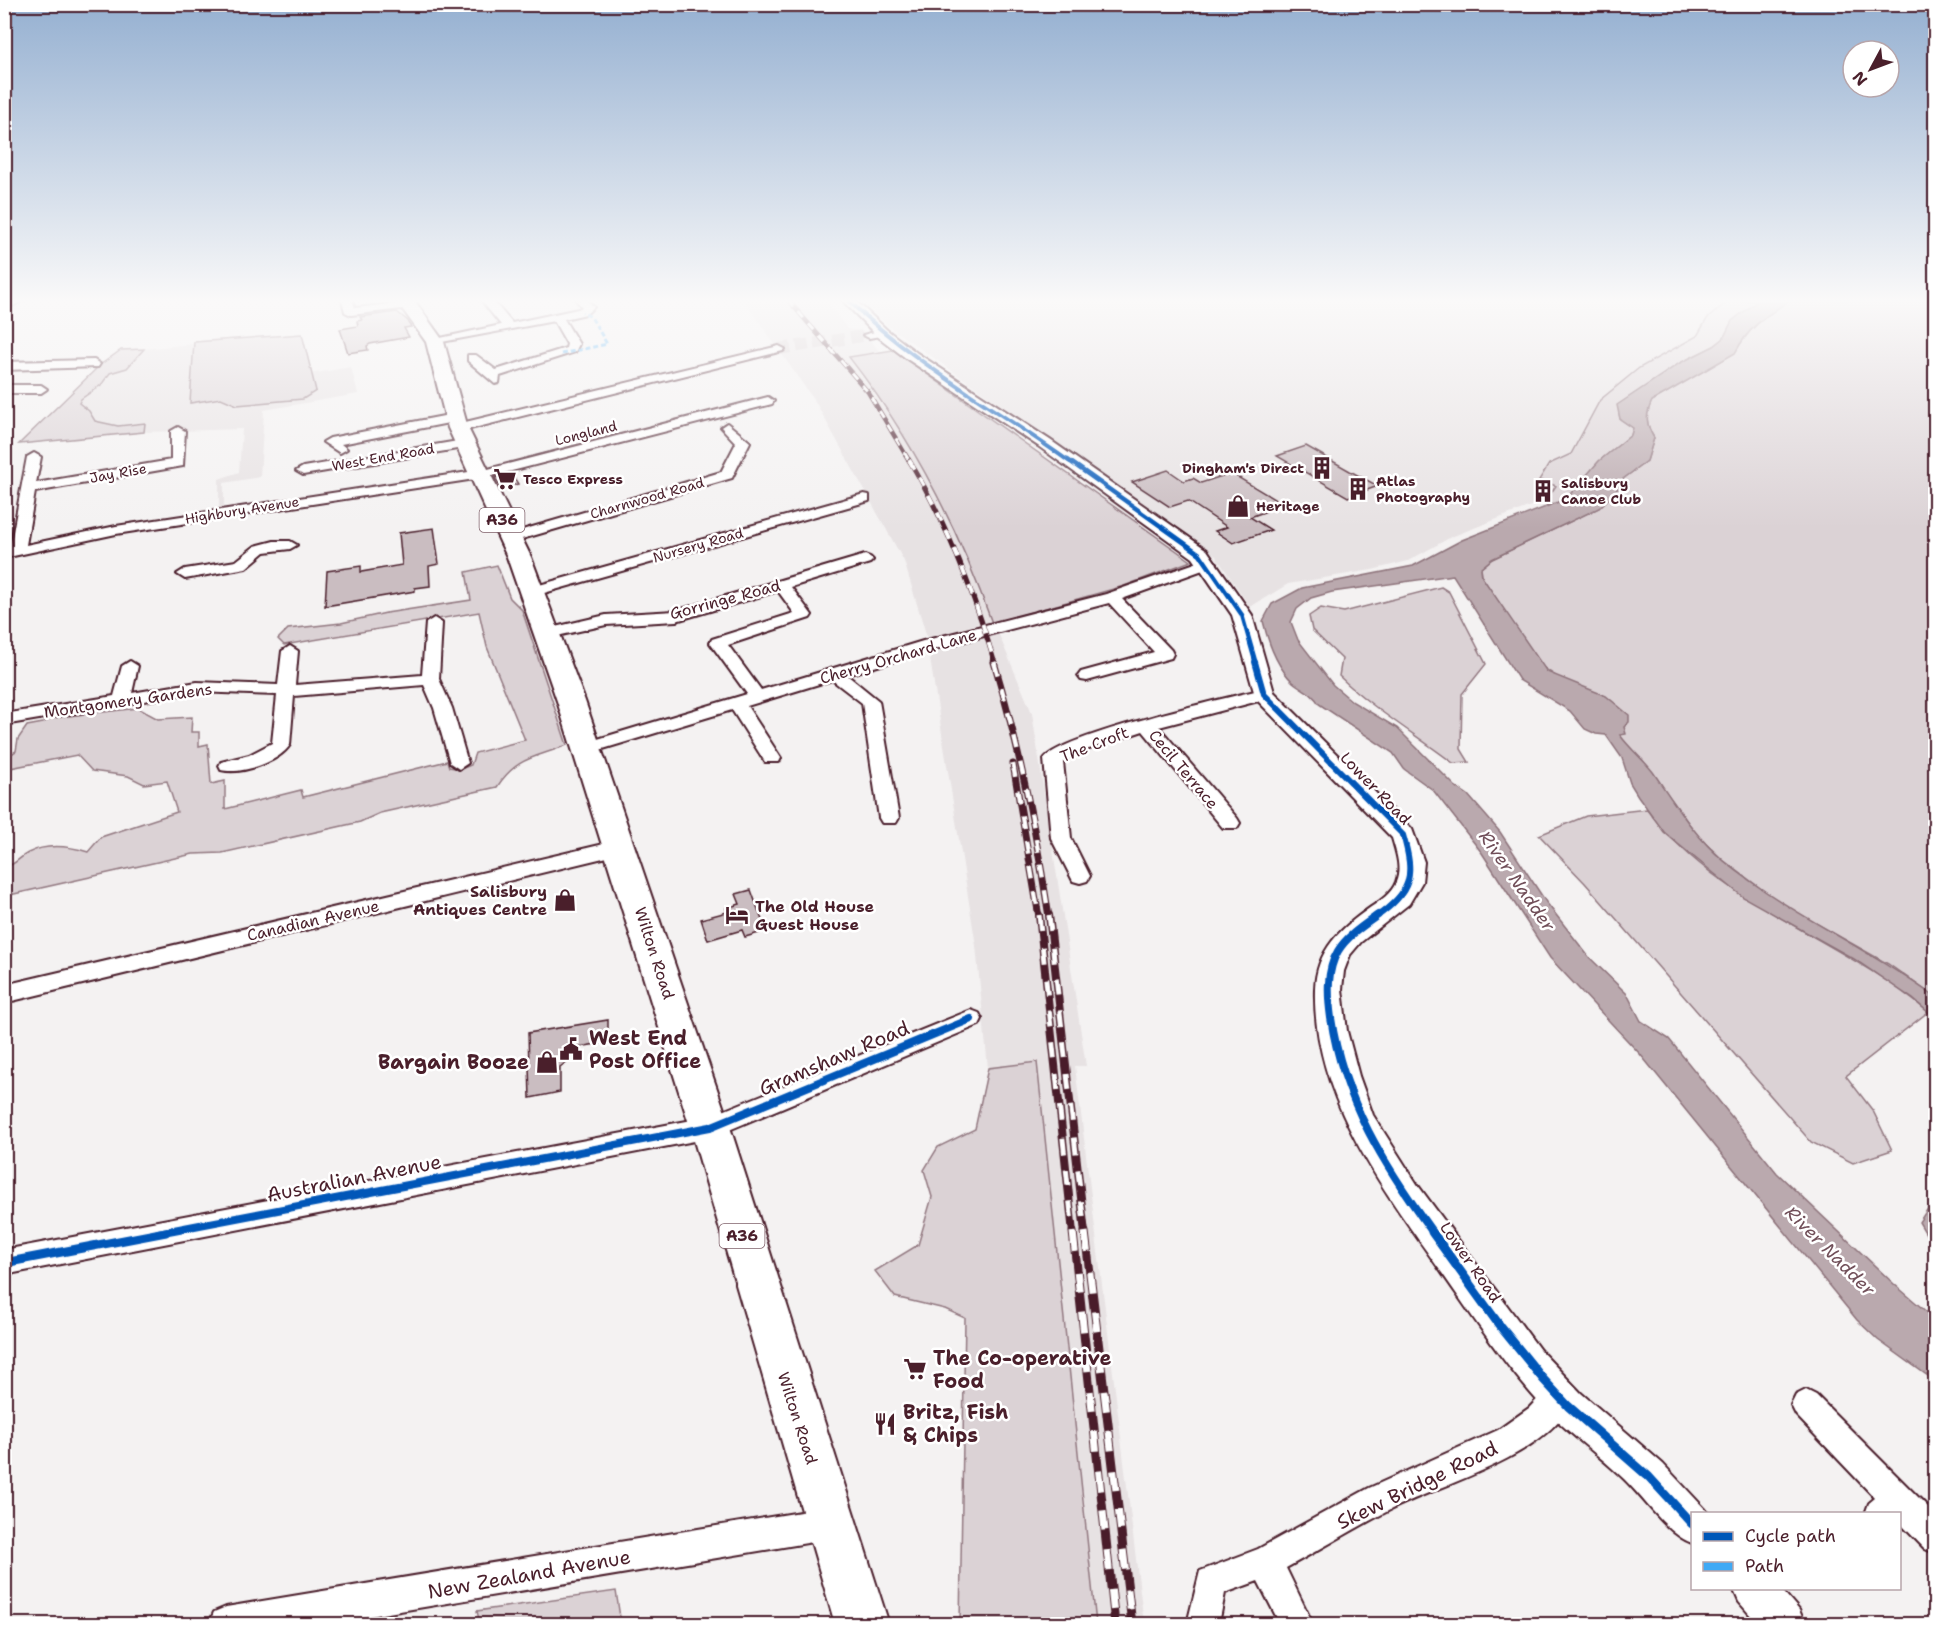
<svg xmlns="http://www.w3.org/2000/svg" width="1940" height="1629" font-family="'Shantell Sans',sans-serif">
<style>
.built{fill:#e7e2e3}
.green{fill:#dbd2d5;stroke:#927880;stroke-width:1.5}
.water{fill:#baa9ae;stroke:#8d727a;stroke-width:1.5}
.building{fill:#cabdc1;stroke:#4a1f2b;stroke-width:1.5}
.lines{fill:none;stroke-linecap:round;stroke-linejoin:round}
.minor-tunnel{stroke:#d2c8ca;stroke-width:12;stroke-dasharray:12 6;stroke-linecap:butt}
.minor-casing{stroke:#4a1f2b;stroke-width:4}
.tertiary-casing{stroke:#4a1f2b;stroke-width:4}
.primary-casing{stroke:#4a1f2b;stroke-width:4}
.trunk-casing{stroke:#4a1f2b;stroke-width:4}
.minor{fill:#fff;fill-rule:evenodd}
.tertiary{fill:#fff;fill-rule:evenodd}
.primary{fill:#fff;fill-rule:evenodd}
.trunk{fill:#fff;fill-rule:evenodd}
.rail-far4-casing{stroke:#4a1f2b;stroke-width:4.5}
.rail-far3-casing{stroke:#4a1f2b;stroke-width:5}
.rail-far2-casing{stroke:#4a1f2b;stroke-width:7}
.rail-far1-casing{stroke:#4a1f2b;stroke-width:8}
.rail-casing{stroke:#4a1f2b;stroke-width:9}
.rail-far4{stroke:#fff;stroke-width:3;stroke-dasharray:8;stroke-linecap:butt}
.rail-far3{stroke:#fff;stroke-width:4;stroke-dasharray:10;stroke-linecap:butt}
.rail-far2{stroke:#fff;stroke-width:4.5;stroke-dasharray:13;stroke-linecap:butt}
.rail-far1{stroke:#fff;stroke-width:5;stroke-dasharray:16;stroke-linecap:butt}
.rail{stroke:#fff;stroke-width:7;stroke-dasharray:20;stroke-linecap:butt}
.quiet{stroke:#3fa9f5;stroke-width:3;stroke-dasharray:5 3;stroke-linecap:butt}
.cycleway-far4-casing{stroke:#fff;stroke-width:6}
.cycleway-far3-casing{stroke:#fff;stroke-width:8}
.cycleway-far2-casing{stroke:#fff;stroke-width:10}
.cycleway-far1-casing{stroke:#fff;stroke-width:11}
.cycleway-casing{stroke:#fff;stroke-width:13}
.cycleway-far4{stroke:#0057b8;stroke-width:4}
.cycleway-far3{stroke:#0057b8;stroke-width:4.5}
.cycleway-far2{stroke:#0057b8;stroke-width:6}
.cycleway-far1{stroke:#0057b8;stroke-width:8}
.cycleway{stroke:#0057b8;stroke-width:9}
.labels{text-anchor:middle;stroke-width:5;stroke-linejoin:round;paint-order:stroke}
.far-street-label{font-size:14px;fill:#4a1f2b;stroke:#fff}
.far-poi-label{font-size:14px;font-weight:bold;fill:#4a1f2b;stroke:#fff;text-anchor:start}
.shield{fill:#fff;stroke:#80626b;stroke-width:1.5}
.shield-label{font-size:15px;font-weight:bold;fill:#4a1f2b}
.street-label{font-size:16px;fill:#4a1f2b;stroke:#fff}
.poi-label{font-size:16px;font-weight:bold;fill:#4a1f2b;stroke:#fff;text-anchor:end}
.water-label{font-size:18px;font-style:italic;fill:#714f59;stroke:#fff}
.near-poi-label{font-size:20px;font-weight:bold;fill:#4a1f2b;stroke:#fff;text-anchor:start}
.near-street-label{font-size:20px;fill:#4a1f2b;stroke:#fff}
</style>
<rect width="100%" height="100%" fill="#f4f2f2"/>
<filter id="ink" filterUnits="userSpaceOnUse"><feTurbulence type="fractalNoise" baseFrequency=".0167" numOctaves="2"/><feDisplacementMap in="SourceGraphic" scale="12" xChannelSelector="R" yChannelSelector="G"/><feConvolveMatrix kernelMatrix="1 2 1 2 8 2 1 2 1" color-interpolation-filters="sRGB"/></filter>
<g filter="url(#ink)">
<!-- built -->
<path class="built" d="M744,300H827L847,329L863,331L880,352L849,358L901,432L941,498L1032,713L1086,1066H1075L1144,1624H1096L1037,1063L988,1068L976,946L926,634L904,561L816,403Z
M860,300H1729L1707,319L1697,336L1639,368L1600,400L1571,454L1549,464L1540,480L1557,486L1546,500L1451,537L1408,561L1372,570L1288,584L1250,607L1215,555L891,328Z
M300,333L310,374L351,367L358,394L264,410L260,477L224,483V509L219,510V479L239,472L242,429L144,432L145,423L118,426L95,421L89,411L79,403L81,399L101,385L110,373L127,368L144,349Z"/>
<!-- green -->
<path class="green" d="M1729,300L1757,301L1732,321L1723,339L1714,346L1680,363L1618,405L1620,419L1633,428L1631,435L1599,461L1566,499L1548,506L1540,501L1546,500L1556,486L1539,480L1549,464L1571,454L1600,400L1639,368L1697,336L1707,319Z
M1790,300H1935V997L1888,964L1780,903L1723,860L1698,836L1642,759L1636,756L1619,735L1560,679L1540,665L1482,577L1481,568L1492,559L1599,508L1616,491L1623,479L1647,461L1654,438C1646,425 1645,415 1652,401L1735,353C1750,326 1765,317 1790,300Z
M302,334L316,391L303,399L237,405L221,398L190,403L194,342Z
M144,349L127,368L110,373L101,385L81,399L79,403L89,411L95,421L118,426L145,423L144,432L19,444L100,365L121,350Z
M893,350L1191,561L1124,586L992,623C958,527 912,438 849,357Z
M497,565L510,598L522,610L567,745C536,758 517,756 497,787L380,813L360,822L222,853L193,854L5,896V867C17,864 18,858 28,853C47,843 69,846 88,852L101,837L177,812L167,781L144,784L128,776L92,771L77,755L5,769V758L16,751L18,739L27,726L43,723L51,718L138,708L158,719L192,717L191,732H199V746L208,744L211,784L225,781V809L301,790L303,797L447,761L449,767L461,769L471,765L475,753L525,740L487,647L479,612L284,645L278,639L288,629L341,623L386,613L471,600L466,572Z
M1441,587L1449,592L1486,664L1462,694L1461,749L1469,762L1453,763C1415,734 1373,709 1339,676L1342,659L1312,630L1309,616L1321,608L1344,612Z
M1647,809C1718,905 1840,937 1928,1012L1846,1076L1873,1111L1892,1150L1853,1163L1811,1142L1585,883L1539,835L1586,816Z
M1037,1062L1096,1624H960L965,1318L945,1309L895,1297L875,1271L918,1245L932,1197L924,1170L938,1147L975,1129L988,1068Z
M616,1591L621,1624H480L477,1611Z"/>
<!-- water -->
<path class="water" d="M1759,300H1790C1765,317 1749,326 1735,353L1652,401C1645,415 1646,425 1654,438L1647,461L1623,479L1616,491L1599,508L1492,559L1481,568L1482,577L1547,672L1606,696L1629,715V722L1624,727L1626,734L1620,735C1630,749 1643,759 1653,772C1675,804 1694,836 1724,861C1790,915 1867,947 1935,997V1018L1913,999L1854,959L1743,897L1678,844L1664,832L1638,796L1630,783L1622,758L1606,735L1596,734L1585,729L1570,711L1519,680L1453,575L1332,592L1311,598L1297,609L1291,622L1298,640L1333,685L1353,702L1397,728L1455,786L1468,795L1500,832L1546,902L1589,957L1627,994L1641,1021L1669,1039L1777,1173L1894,1284L1935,1319V1381L1878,1340L1857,1320L1640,1054L1550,958L1482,853L1433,790L1404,769L1393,753L1319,704C1313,693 1303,690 1293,682C1277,667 1268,642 1263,621L1272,604L1302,588L1413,566L1462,540L1566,499L1599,461L1631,435L1633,428L1620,419L1617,405L1680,363L1714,346L1723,339L1732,321Z
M1935,1205H1936L1935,1249L1919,1222L1929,1207Z"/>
<!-- building -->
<path class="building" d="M397,312L408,321L411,327L404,328L409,337L370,344L367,346L368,350L348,353L340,329L358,326L357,321L362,320L360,317Z
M1306,446L1350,471L1378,486L1348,497L1277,456Z
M1168,470L1184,481L1193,478L1201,483L1231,473L1284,505L1250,517L1271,530L1233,543L1215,531L1227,527L1188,501L1170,507L1132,482Z
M511,473L518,484L501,488L495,478Z
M434,528L439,564L429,566L430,586L415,588V591L325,606L327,571L361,566V572L402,565L399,533Z
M751,890L766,931L745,937L742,930L708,940L701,919L727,912L726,908L740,904L736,894Z
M608,1020V1042L579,1047L573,1057L560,1067V1092L530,1098L528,1033Z"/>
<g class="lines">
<!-- minor-tunnel -->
<path class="minor-tunnel" d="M779,349L869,335"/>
<!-- minor casing -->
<g class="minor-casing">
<path id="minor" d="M342,300H352L355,308L410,302L415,305L410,308L351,315L345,312Z
M481,300H492L512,323L578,309L582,307L576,300H587L594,307L586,314L564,319L579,344L575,352L500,376L499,383L495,384L468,361V355H476L496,370L566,348L567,344L554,321L431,344V340L501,325Z
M882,330L888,333L886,335L869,338L863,335Z
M779,346L785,349L783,351L458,432L452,428L453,425Z
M94,360L100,364L98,367L4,370V362Z
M4,385H41L47,389L41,393H4Z
M768,397L774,401L772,404L488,477L116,534L4,558V549L10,548L27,457L34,453L41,457L36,483L171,460V431L178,427L185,431L183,466L35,492L26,545L116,526L488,469Z
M454,414L459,415V421L341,444L347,449L340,453L323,442L330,438Z
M727,423L750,442L732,478L515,541L510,542L503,538L505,535L721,472L736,443L721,427Z
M464,440L469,441V447L303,475L296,471L303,467Z
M864,494L869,495V501L537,595H525L523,592L525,589Z
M274,541H290L297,545L290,549L265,552L246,568L185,579L177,574L185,569L236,561L255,546Z
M865,555L870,557L873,560L870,563L791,587L812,615L810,618L728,645L761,690L923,641L1106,594L1204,560L1209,558L1217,563L1214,566L1122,599L1171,650L1173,654L1171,658L1087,681L1081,680L1078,676L1081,672L1154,652L1109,603L935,649L847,675L879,701L899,818L896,823H882L879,818L862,703L832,680L747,706L781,758L779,762H765L732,710L593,752H581L578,748L581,744L747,694L710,643L712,639L794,613L778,591L676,621L606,625L548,638L540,633L542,630L606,615L675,611Z
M434,618L442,623L439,679L452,708L468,763L459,769L450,763L434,708L424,685L294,696L290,745C279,762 241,775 221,770L219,766L221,762L249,755L272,743L277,695L197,692L4,725V714L114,696L122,666L130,661L138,666L132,693L197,682L278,685L282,651L290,646L298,651L295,685L422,675L426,623Z
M1264,689L1270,690L1273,694L1270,698L1159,727L1237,818L1240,823L1237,828H1223L1143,731L1080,752L1063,762L1071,838L1090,876L1087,881L1080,883L1073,881L1051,838L1044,759C1059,736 1229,697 1264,689Z
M621,840L628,842L631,847L628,852L4,1003V985Z
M971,1010L979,1013L982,1019L979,1025L710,1138L4,1275V1250L708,1117Z
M1559,1382L1569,1387L1574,1397C1549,1457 1445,1482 1390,1510C1355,1528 1321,1549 1286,1568L1313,1624H1280L1258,1581L1225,1593L1219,1624H1187L1200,1571L1258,1549L1369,1488L1498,1430L1529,1408L1549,1387Z
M1806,1390L1816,1395L1936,1515V1554L1925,1549L1900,1523V1514H1865L1869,1503L1875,1498L1796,1415L1791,1405L1796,1395Z
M831,1507L842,1512L847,1523L842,1534L831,1539L322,1624H209L214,1612L226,1607Z"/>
</g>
<!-- tertiary casing -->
<g class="tertiary-casing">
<path id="tertiary" d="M842,300H855L887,330L917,353L1050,440L1207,550L1252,615L1274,692L1412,829L1424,862L1422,882L1409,904L1361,942L1350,955L1344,971L1342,989L1347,1031L1359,1076L1373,1115L1417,1184L1540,1350L1581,1393L1663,1464L1706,1510L1707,1514H1692V1543C1668,1535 1644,1498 1624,1479C1599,1455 1571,1435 1546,1410C1507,1369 1475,1320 1442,1273C1384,1190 1312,1097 1315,989C1316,950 1341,928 1371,907C1380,901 1392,893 1396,882C1402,868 1396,852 1392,838L1256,699L1232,615L1193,558L1038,446L907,359L877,336Z
M1733,1588H1780L1799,1610L1805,1624H1758L1739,1602Z"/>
</g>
<!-- primary casing -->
<g class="primary-casing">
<path id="primary" d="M4,300H24L4,310Z"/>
</g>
<!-- trunk casing -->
<g class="trunk-casing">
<path id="trunk" d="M396,300H414L444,342L468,428L531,557L585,701L730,1127L889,1624H835L690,1127L557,701L507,557L448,428L426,342Z"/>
</g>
<!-- minor -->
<use href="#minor" class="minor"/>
<!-- tertiary -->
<use href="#tertiary" class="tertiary"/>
<!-- primary -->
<use href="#primary" class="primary"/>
<!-- trunk -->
<use href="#trunk" class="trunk"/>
<!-- rail-far4 casing -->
<g class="rail-far4-casing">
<path id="rail-far4" d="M788,300L868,392L910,462"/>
</g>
<!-- rail-far3 casing -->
<g class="rail-far3-casing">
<path id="rail-far3" d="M909,460C947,523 974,593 995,664"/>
</g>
<!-- rail-far2 casing -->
<g class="rail-far2-casing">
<path id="rail-far2" d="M994,662C1019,746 1036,831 1049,917
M1013,764L1039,917"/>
</g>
<!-- rail-far1 casing -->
<g class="rail-far1-casing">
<path id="rail-far1" d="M1039,915L1073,1233
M1049,915L1085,1233"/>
</g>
<!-- rail casing -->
<g class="rail-casing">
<path id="rail" d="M1073,1232L1115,1624
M1085,1232L1132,1624"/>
</g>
<!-- rail-far4 -->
<use href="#rail-far4" class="rail-far4"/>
<!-- rail-far3 -->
<use href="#rail-far3" class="rail-far3"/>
<!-- rail-far2 -->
<use href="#rail-far2" class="rail-far2"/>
<!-- rail-far1 -->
<use href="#rail-far1" class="rail-far1"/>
<!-- rail -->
<use href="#rail" class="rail"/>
<!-- quiet -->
<path class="quiet" d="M561,354L607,344L591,317L582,312"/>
<!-- cycleway-far4 casing -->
<g class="cycleway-far4-casing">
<path id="cycleway-far4" d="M848,300C914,364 995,408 1070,462"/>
</g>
<!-- cycleway-far3 casing -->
<g class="cycleway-far3-casing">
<path id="cycleway-far3" d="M1068,460L1200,554L1242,615L1256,664"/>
</g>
<!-- cycleway-far2 casing -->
<g class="cycleway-far2-casing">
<path id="cycleway-far2" d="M1255,662L1264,694L1403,835C1415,876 1412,892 1376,917"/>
</g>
<!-- cycleway-far1 casing -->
<g class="cycleway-far1-casing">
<path id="cycleway-far1" d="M1378,915C1364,925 1347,936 1338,951C1326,971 1328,996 1331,1018C1343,1101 1385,1166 1433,1233
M158,1233L710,1127L971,1019"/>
</g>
<!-- cycleway casing -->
<g class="cycleway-casing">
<path id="cycleway" d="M1432,1232L1500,1326L1543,1379L1568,1406L1649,1477L1692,1524
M4,1263L166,1232"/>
</g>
<!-- cycleway-far4 -->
<use href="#cycleway-far4" class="cycleway-far4"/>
<!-- cycleway-far3 -->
<use href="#cycleway-far3" class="cycleway-far3"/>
<!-- cycleway-far2 -->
<use href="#cycleway-far2" class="cycleway-far2"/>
<!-- cycleway-far1 -->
<use href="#cycleway-far1" class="cycleway-far1"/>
<!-- cycleway -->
<use href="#cycleway" class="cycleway"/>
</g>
</g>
<!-- sky -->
<linearGradient id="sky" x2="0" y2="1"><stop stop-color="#95b0d1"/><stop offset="0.57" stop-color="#faf9f9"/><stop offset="1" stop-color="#faf9f9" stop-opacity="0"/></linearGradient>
<rect width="1940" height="528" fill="url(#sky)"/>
<!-- icons -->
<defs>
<g id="building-bare" transform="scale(1.8)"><path d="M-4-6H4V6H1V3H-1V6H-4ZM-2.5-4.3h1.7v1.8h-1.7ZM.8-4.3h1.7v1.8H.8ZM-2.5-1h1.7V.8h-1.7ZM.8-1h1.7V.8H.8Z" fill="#4a1f2b" stroke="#fff" stroke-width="2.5" paint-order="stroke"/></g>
<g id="supermarket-bare" transform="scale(1.8)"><path d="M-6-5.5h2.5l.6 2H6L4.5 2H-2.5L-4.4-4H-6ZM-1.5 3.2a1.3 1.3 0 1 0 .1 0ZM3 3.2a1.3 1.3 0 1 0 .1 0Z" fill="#4a1f2b" stroke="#fff" stroke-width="2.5" paint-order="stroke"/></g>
<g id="shop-bare" transform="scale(1.8)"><path d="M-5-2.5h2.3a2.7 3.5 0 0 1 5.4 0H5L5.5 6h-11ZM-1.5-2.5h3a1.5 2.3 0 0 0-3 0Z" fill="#4a1f2b" stroke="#fff" stroke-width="2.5" paint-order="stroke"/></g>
<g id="hotel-bare" transform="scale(1.8)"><path d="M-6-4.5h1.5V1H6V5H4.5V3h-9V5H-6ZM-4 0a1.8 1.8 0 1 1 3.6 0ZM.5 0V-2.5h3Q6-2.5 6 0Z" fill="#4a1f2b" stroke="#fff" stroke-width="2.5" paint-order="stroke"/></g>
<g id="civic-bare" transform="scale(1.8)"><path d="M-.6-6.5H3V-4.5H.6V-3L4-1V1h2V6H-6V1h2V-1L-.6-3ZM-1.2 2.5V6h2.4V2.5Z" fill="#4a1f2b" stroke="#fff" stroke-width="2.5" paint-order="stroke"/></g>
<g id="restaurant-bare" transform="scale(1.8)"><path d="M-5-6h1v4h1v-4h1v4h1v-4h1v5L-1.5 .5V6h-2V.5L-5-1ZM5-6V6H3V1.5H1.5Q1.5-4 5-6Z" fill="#4a1f2b" stroke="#fff" stroke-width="2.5" paint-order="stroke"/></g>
</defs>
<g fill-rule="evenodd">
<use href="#building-bare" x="1322" y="468"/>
<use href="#supermarket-bare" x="505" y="479"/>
<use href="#building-bare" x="1358" y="489"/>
<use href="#building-bare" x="1543" y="491"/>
<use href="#shop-bare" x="1238" y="506"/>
<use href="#shop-bare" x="565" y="900"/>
<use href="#hotel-bare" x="737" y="915"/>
<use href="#civic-bare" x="571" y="1049"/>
<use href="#shop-bare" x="547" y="1062"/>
<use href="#supermarket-bare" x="915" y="1369"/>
<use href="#restaurant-bare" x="885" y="1424"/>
</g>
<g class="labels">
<!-- far-street labels -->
<g class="far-street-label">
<text transform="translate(586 433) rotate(-14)" y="5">Longland</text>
<text transform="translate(383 457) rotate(-10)" y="5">West End Road</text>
<text transform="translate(118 473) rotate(-10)" y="5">Jay Rise</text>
<text transform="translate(647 498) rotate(-16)" y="5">Charnwood Road</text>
<text transform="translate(242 510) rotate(-9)" y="5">Highbury Avenue</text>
<text transform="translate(698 545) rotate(-16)" y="5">Nursery Road</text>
</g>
<!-- far-poi labels -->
<g class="far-poi-label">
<text x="1304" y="473" text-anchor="end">Dingham's Direct</text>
<text x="523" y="484">Tesco Express</text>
<text x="1376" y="486">Atlas<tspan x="1376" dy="16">Photography</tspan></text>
<text x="1561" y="488">Salisbury<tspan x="1561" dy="16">Canoe Club</tspan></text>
<text x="1256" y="511">Heritage</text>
</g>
<!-- shield labels -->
<g class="shield">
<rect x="479.5" y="508" width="45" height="24" rx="4.5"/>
<rect x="719.5" y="1224" width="45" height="24" rx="4.5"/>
</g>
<g class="shield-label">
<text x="502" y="525">A36</text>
<text x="742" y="1241">A36</text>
</g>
<!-- street labels -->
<g class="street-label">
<text transform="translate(725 599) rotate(-15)" y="6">Gorringe Road</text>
<text transform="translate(898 656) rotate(-16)" y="6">Cherry Orchard Lane</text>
<text transform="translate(128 700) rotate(-8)" y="6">Montgomery Gardens</text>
<text transform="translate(1094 744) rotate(-21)" y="6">The Croft</text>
<text transform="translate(1184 769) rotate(50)" y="6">Cecil Terrace</text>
<text transform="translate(1376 788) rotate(46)" y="6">Lower Road</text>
<text transform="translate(313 920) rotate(-13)" y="6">Canadian Avenue</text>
<text transform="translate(655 953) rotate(72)" y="6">Wilton Road</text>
<text transform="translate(1471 1262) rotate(55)" y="6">Lower Road</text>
<text transform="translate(798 1418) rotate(72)" y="6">Wilton Road</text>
</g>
<!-- poi labels -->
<g class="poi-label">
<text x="547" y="897">Salisbury<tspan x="547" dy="18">Antiques Centre</tspan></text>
<text x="755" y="912" text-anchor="start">The Old House<tspan x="755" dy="18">Guest House</tspan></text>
</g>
<!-- water labels -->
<g class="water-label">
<text transform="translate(1517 881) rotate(55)" y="6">River Nadder</text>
<text transform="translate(1830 1251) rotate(45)" y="6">River Nadder</text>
</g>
<!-- near-poi labels -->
<g class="near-poi-label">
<text x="589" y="1045">West End<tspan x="589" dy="23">Post Office</tspan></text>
<text x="529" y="1069" text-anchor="end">Bargain Booze</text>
<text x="933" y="1365">The Co-operative<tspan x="933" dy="23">Food</tspan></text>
<text x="903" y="1419">Britz, Fish<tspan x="903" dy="23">&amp; Chips</tspan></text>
</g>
<!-- near-street labels -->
<g class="near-street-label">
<text transform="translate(834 1058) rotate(-23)" y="7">Gramshaw Road</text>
<text transform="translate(354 1178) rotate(-11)" y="7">Australian Avenue</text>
<text transform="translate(1417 1485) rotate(-26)" y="7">Skew Bridge Road</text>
<text transform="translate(529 1574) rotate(-10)" y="7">New Zealand Avenue</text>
</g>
</g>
<!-- margin -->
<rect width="1940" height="1629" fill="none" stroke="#fff" stroke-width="24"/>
<rect x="12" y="12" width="1916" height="1605" fill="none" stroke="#4a1f2b" stroke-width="2" filter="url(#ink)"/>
<!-- legend -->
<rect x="1691" y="1512" width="210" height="78" fill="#ffffff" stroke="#b7a5aa" stroke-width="1.5"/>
<rect x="1703" y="1532" width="30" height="9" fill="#0057b8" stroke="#b7a5aa" stroke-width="1.5"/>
<text x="1745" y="1542" font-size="18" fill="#4a1f2b">Cycle path</text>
<rect x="1703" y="1562" width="30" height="9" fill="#3fa9f5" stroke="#b7a5aa" stroke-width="1.5"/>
<text x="1745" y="1572" font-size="18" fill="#4a1f2b">Path</text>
<!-- north arrow -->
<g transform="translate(1871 69) rotate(229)"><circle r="28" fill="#ffffff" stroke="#b7a5aa" stroke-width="1.5"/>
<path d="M0-4.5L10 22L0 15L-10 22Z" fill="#4a1f2b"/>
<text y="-9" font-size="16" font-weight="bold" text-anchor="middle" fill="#4a1f2b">N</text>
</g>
</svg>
